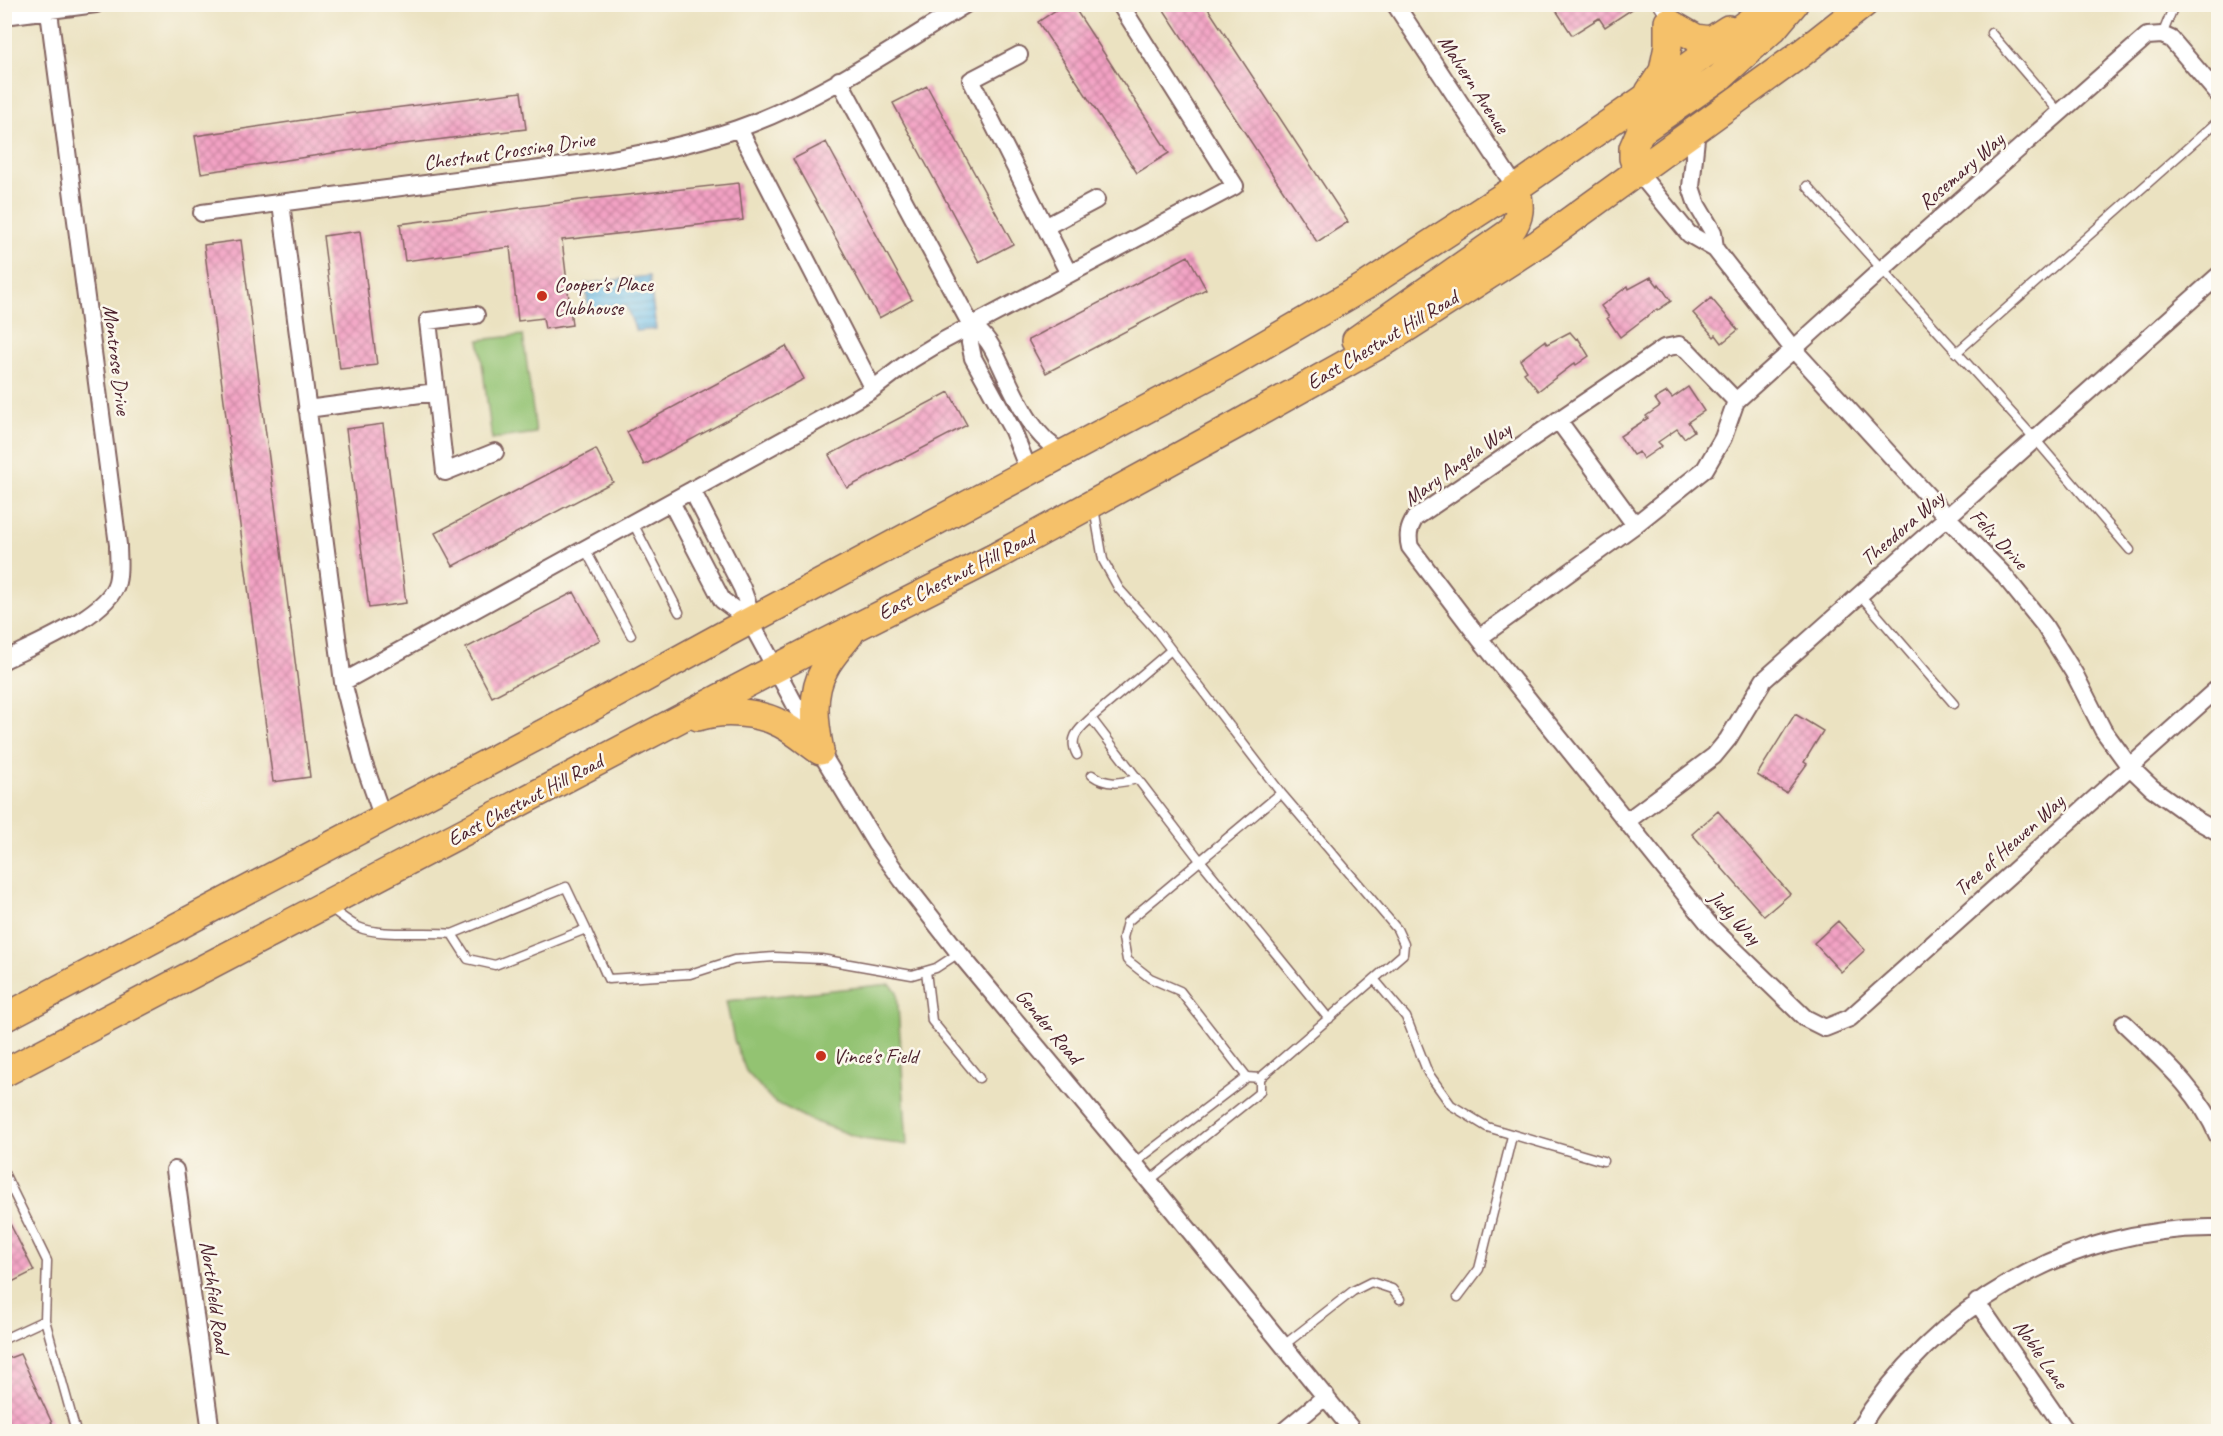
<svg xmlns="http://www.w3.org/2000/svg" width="2223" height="1436" font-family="Caveat,sans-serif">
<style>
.pitch{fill:#93c372;stroke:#6e714e;stroke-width:1.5}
.water{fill:url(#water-rules);stroke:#5c6f8a;stroke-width:1.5}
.building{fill:url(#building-cross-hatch)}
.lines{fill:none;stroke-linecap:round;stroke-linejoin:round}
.service-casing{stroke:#826360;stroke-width:11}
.minor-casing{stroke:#826360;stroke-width:20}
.primary-casing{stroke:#826360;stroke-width:30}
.service{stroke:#fff;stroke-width:8}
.minor{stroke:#fff;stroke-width:16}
.primary{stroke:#f5c16b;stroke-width:27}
.poi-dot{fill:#c8321e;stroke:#fbf7ec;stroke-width:2}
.labels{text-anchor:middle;stroke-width:5;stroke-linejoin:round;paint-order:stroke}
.street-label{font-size:21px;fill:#4a1f2b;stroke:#fbf7ec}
.poi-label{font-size:21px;fill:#4a1f2b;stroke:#fbf7ec;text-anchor:start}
</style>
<defs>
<pattern id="water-rules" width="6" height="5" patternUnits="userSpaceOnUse" patternTransform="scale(1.5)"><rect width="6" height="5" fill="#6ebfea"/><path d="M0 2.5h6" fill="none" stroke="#5c9bbe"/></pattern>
<pattern id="building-cross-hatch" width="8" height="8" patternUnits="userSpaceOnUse" patternTransform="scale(1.5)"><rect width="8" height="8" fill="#f3a2c4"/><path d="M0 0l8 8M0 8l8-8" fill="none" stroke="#c7839f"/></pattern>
</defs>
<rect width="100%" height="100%" fill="#fbf7ec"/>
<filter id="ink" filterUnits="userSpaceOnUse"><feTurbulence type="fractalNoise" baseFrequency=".0167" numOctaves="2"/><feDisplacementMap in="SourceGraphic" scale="12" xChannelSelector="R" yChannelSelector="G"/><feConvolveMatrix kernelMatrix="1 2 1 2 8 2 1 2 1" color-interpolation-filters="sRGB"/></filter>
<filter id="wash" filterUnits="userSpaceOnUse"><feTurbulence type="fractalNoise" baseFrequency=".008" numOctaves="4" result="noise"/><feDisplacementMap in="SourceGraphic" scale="24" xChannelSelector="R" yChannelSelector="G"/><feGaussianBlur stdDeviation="1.35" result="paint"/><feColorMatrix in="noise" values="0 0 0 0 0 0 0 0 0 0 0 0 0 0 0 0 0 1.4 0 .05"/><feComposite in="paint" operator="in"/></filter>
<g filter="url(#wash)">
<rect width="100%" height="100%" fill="#ebe2c1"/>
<!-- pitch -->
<path class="pitch" d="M523,335L536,433L492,439L479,340Z
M890,984L897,991L907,1145L862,1139L810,1120L773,1101L746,1071L734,1040L726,1001Z"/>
<!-- water -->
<path class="water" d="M649,276L656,329L636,331L626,306L589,312L585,284Z"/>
<g id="blocks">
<!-- building -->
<path class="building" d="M1065,4H1072L1169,153L1137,173L1038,22Z
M1160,4H1205L1348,222L1317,242Z
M1552,4H1640L1605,27L1599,18L1572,35Z
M927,86L1013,244L979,262L893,103Z
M521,92L526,129L346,151L201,173L195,136L330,116Z
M826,142L912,300L879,318L793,159Z
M739,183L743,220L562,240L572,325L545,329L543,318L518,321L510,247L405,261L400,224L580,200Z
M360,231L377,365L340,369L323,236Z
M241,240L310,777L273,782L204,245Z
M1188,256L1206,289L1046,373L1028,340Z
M1651,277L1658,286L1659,284L1671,301L1658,310L1657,309L1620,337L1607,318L1609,317L1601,306L1628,286L1629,289Z
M1711,298L1738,330L1722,343L1716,335L1714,337L1693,313Z
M1570,332L1576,339L1578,338L1589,356L1576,365L1575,363L1538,391L1524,373L1527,371L1520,360L1545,341L1547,344Z
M786,346L804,379L644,465L627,432Z
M1688,387L1704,411L1688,422L1694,431L1684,438L1677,429L1658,442L1662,446L1643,459L1639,452L1633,455L1620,436L1648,418L1646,416L1660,406L1655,399L1667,392L1672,398Z
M949,392L967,425L847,488L829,455Z
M383,424L406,603L369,608L346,429Z
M596,449L613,482L453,566L435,533Z
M574,592L600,640L492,697L466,648Z
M1795,714L1823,731L1804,762L1807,764L1786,793L1757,775Z
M1718,811L1790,894L1764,916L1692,834Z
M1838,921L1865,950L1841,972L1814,943Z
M4,1212L34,1271L4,1286Z
M20,1354L52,1423L38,1431H4V1360Z"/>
</g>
</g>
<g filter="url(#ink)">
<use href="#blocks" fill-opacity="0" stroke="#826360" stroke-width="1.5"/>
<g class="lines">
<!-- service casing -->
<g class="service-casing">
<path id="service" d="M1657,4L1667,19
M1991,33L2060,113
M2162,35L2173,8L2177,4
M1807,186L2035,439L2130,550
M1956,353L2218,121
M1094,508L1103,560L1119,589L1156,630L1281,793L1397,929L1404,944L1403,954L1260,1078
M633,523L679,612
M585,549L631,635
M1860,595L1954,704
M1171,650L1091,718L1199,859L1329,1019
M1077,755C1068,738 1078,730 1091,718
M1092,775C1107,786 1120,783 1137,779
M330,908C339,914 348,922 358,927C380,937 425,931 452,934L468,959L495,965L586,929L608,979L690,974L734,960L774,957L821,959L912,975L936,968L959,953
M452,934L566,887L586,929
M926,971L932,1021L979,1078
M1374,979L1406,1017L1428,1073L1451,1105L1487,1127L1603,1161
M1247,1077L1180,991L1150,978L1127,960L1123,938L1127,922L1281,793
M1134,1163L1247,1077L1260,1078V1092L1149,1181
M4,1173L47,1261L45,1320L76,1432
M1458,1297L1479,1269L1512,1136
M4,1339L45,1320
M1284,1345L1353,1291L1371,1282L1392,1289L1400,1299"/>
</g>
<!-- minor casing -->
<g class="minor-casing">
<path id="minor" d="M1395,4L1516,188
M4,16L96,4
M1019,55L971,80L1069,274
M839,80L971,325C989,337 994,351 1003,370C1017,400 1034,439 1065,454
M739,129L873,389
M1697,129L1691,187L1697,205L1713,232L1715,249
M1638,172L1689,234L1715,249L1793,349L1948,518L2002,573L2044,625L2074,673L2103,730L2130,767L2152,788L2198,821L2218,832
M281,203L343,682L363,761L383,818
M202,213L594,162C642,154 690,145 737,129C817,101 893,49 966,4
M1045,227L1096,200
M476,315L428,321L445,472L495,452
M971,325L970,343L973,358L1013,431L1026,464V475
M1736,401L1687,350L1679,345L1664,348L1415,518C1409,528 1407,535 1410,547L1479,638L1713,929L1805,1018L1825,1028L1850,1018L2218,688
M1736,401L1881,270L2147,36L2162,35L2171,39L2218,94
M307,409L436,392
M1558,420L1635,525
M692,490L742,588L748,605L750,621L820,751L876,844L902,880L959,953L1149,1181L1354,1432
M671,502L722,600L750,621
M1479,638L1635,525L1705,469L1723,438L1736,401
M4,660C34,645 109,615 117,582C120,570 118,557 118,545L48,4
M343,682L832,413L873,389L911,360L939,343L1235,186L1120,4
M1627,821L1714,756L1728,739L1764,680L2218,276
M2124,1023C2159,1057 2199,1090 2218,1136
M175,1170L211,1432
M1977,1302L2067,1432
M1283,1432L1326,1396
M1857,1432C1933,1307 2071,1225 2218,1228"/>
</g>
<!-- primary casing -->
<g class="primary-casing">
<path id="primary" d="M1649,92L1663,71L1668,46V22L1696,38L1711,40L1728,29
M1638,172L1633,158V148L1640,132L1720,77L1773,29L1794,4
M1356,340L1510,232C1521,218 1521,205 1516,188
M698,717C723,709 759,712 781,724C795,731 807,742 820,751
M820,751C815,724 810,694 825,668C831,656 842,645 850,634
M4,1018L572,718L727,633L1229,365L1367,285L1516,188L1645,98L1773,4
M4,1073L809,651L993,558L1238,424L1388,340L1539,243L1803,52L1864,4"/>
</g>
<!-- service -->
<use href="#service" class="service"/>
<!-- minor -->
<use href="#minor" class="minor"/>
<!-- primary -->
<use href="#primary" class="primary"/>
</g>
</g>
<!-- markers -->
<g class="poi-dot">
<circle cx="542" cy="296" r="6"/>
<circle cx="821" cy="1056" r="6"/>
</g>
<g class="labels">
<!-- street labels -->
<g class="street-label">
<text transform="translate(1474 84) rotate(57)" y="7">Malvern Avenue</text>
<text transform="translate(509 151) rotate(-8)" y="7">Chestnut Crossing Drive</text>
<text transform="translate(1961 171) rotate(-41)" y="7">Rosemary Way</text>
<text transform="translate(1382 340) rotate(-31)" y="7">East Chestnut Hill Road</text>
<text transform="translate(117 360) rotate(83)" y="7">Montrose Drive</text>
<text transform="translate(1457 464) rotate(-36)" y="7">Mary Angela Way</text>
<text transform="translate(1902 528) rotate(-41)" y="7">Theodora Way</text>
<text transform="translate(1999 539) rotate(47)" y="7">Felix Drive</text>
<text transform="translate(956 575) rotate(-27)" y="7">East Chestnut Hill Road</text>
<text transform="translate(525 800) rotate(-28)" y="7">East Chestnut Hill Road</text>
<text transform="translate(2009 845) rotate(-42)" y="7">Tree of Heaven Way</text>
<text transform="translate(1735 917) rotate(47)" y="7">Judy Way</text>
<text transform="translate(1049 1026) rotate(50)" y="7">Gender Road</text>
<text transform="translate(215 1297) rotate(82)" y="7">Northfield Road</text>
<text transform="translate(2041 1354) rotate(55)" y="7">Noble Lane</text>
</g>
<!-- poi labels -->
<g class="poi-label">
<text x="554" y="291">Cooper's Place<tspan x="554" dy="24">Clubhouse</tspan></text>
<text x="833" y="1063">Vince's Field</text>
</g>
</g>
<!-- margin -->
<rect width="2223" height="1436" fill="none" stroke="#fbf7ec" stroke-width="24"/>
</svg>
